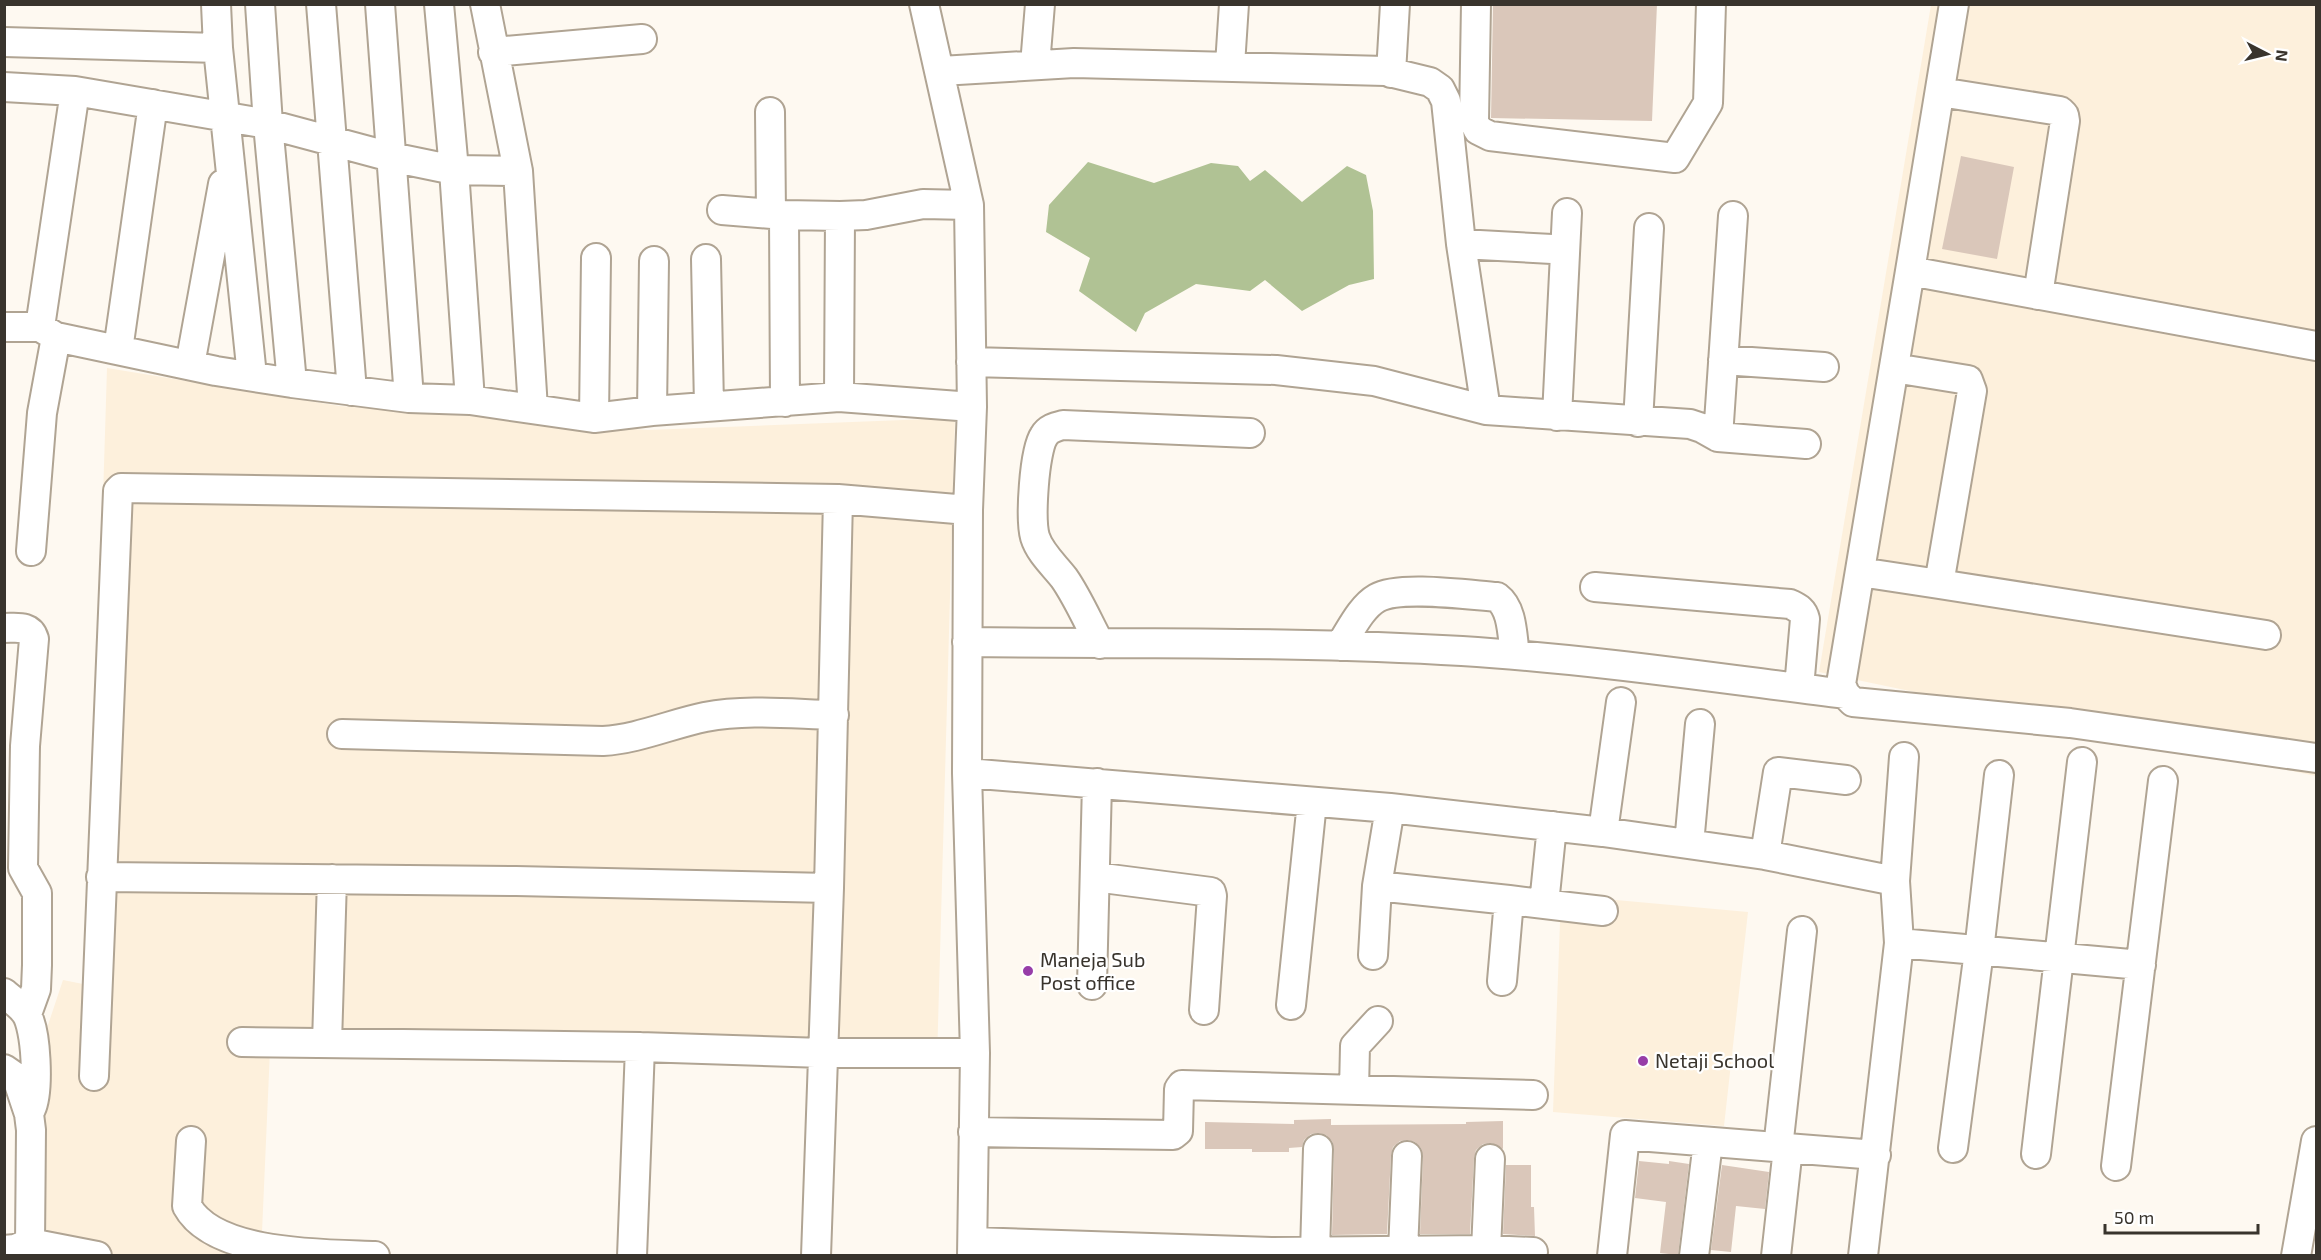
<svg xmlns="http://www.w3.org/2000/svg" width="2321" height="1260" font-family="'Exo 2',sans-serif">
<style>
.built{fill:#fdf0dc}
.water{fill:#b0c294}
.building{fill:#dac7ba}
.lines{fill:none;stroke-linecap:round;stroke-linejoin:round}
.minor-casing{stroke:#b0a493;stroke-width:32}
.minor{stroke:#fff;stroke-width:28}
.poi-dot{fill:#973da8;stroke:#fff;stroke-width:2}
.labels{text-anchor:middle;stroke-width:4.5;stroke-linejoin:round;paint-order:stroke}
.poi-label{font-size:20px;fill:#39342d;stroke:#fff;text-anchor:start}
</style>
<rect width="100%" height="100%" fill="#fef9f1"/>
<!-- built -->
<path class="built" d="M1931,5H2316V776L1819,672Z
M107,368L340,406L648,430L955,418L937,1061L270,1050L261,1255H106L37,1243L30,1222L48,1025L63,980L88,985Z
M1561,895L1748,912L1724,1126L1553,1112Z"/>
<!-- water -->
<path class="water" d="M1088,162L1154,183L1211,163L1238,166L1250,181L1265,170L1302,202L1347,166L1366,175L1373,211L1374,279L1349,285L1302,311L1265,280L1250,291L1196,284L1145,313L1136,332L1079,291L1090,258L1046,232L1049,205Z"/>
<!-- building -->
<path class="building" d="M1493,4H1657L1652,121L1491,118Z
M1961,156L2014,167L1997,259L1942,249Z
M1331,1119V1125L1466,1124V1122L1503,1121V1149L1491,1143L1483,1144L1476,1150L1474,1158L1470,1234H1420L1423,1157L1421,1148L1415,1142L1408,1140L1400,1141L1393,1147L1391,1155L1387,1234L1332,1235L1334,1149L1332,1141L1326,1135L1318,1133L1311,1134L1304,1140L1302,1147L1289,1148V1152H1252V1149H1205V1122L1294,1124V1120Z
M1639,1161L1669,1164V1161L1689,1164L1678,1255L1660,1253L1666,1202L1635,1198Z
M1506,1165H1531V1207H1534L1535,1236L1503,1234Z
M1722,1165L1769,1172L1765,1209L1736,1206L1731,1252L1711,1250Z"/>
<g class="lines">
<!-- minor casing -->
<g class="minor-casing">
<path id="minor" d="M216,4L218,48L252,376
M260,4L268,124L292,383
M321,4L352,391
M380,4L409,398
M439,4L454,170L518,171
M485,4L518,171L533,409
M924,4L969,205L972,407L968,510L967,773L975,1053L972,1256
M1476,4L1474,121L1478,130L1490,136L1675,158L1708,103L1711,4
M1954,4L1910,271L2316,346
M4,42L218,48
M493,52L642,39
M1035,65L1040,4
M1230,65L1234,4
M941,71L1074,63L1385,71L1430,82L1440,89L1446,101L1461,244L1486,410L1374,381L1276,370L971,362
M1391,73L1395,4
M4,87L75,91L268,124L391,157L454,170L470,400
M1940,92L2060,111L2064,115L2065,121L2038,295
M770,112L771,214
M722,210L784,215L840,216L866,215L923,204L969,205
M784,215L785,402
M1461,244L1552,249
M706,259L709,406
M1910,271L1841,684L1845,694L1853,702L2070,723L2316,758
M4,327H40
M56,337L40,327L75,91
M118,350L153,104
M1723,360L1824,367
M190,365L223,184
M1894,368L1968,380L1972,391L1939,584L2266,635
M839,397L840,216
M1486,410L1690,424L1702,428L1718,437L1806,444
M652,411L654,261
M1557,416L1567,213
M594,418L596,258
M1638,422L1649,228
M1718,437L1733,216
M31,551L42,413L56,337L216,371L292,383L409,398L470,400L594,418L652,411L839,397L972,407
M1860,572L1939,584
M1595,587L1790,604C1798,608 1803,610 1805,619L1799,688
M4,628C17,628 30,625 34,639L25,746L23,868L37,893V965L36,989L27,1014
M967,642C1132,644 1297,641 1462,651C1590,659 1717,678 1845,694
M1100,644C1088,622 1078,598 1064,578C1054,565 1040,553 1035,537C1030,519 1034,451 1044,436C1048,429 1055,427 1063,425L1250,433
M1340,646C1350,631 1361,607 1377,598C1399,585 1469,595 1497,597C1513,609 1512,636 1515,655
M342,734L603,741C638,739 671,724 705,717C747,709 792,714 834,715
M1904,757L1895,881L1899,943L2141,965
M967,773L1390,808L1603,832L1765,855L1895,881
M1603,832L1621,702
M1689,844L1700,724
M1765,855L1778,772L1846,780
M101,877L516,881L829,888L838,499
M1095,877L1211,892L1212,896L1204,1010
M1377,886L1509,900L1502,981
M1509,900L1603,911
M1544,904L1552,826
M1373,955L1377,886L1390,808
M1092,985L1097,783
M4,993C11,999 20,1005 25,1012C37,1027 39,1092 31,1109
M1291,1005L1312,802
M242,1042L640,1047L823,1053H975
M327,1043L332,879
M4,1069L17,1078L29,1114L31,1130L30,1243L97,1256
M94,1076L118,491L121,488L838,499L968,510
M1354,1090L1355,1046L1378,1021
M973,1132L1173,1135L1178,1131L1179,1089L1182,1085L1533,1095
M191,1141L187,1206C214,1256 325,1254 375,1256
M1778,1148L1802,931
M1953,1148L1979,951L1999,775
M2036,1154L2082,762
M2116,1166L2163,781
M973,1242L1273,1252L1486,1250L1533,1252
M4,1250L15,1249L30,1243
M1486,1250L1490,1159
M1403,1251L1407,1156
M1315,1252L1318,1149
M632,1256L640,1047
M816,1256L829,888
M1612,1256L1625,1135L1876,1155
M1694,1256L1708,1142
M1776,1256L1788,1148
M1863,1256L1899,943
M2296,1256L2316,1141"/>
</g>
<!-- minor -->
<use href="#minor" class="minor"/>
</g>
<!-- markers -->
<g class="poi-dot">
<circle cx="1028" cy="971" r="6"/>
<circle cx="1643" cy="1061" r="6"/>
</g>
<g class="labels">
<!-- poi labels -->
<g class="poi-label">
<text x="1040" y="967">Maneja Sub<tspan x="1040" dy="23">Post office</tspan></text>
<text x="1655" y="1068">Netaji School</text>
</g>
</g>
<!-- border -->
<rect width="2321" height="1260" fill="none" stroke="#39342d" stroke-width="12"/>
<!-- north arrow -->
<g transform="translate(2267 54) rotate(97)" stroke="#ffffff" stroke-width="4.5" paint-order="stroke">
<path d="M0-4.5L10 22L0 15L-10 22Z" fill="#39342d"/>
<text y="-9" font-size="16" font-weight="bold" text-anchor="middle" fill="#39342d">N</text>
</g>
<!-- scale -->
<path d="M2105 1224v9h153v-9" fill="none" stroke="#39342d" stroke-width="3"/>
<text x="2114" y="1224" font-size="18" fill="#39342d" stroke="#ffffff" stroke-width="4.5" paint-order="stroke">50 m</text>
</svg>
